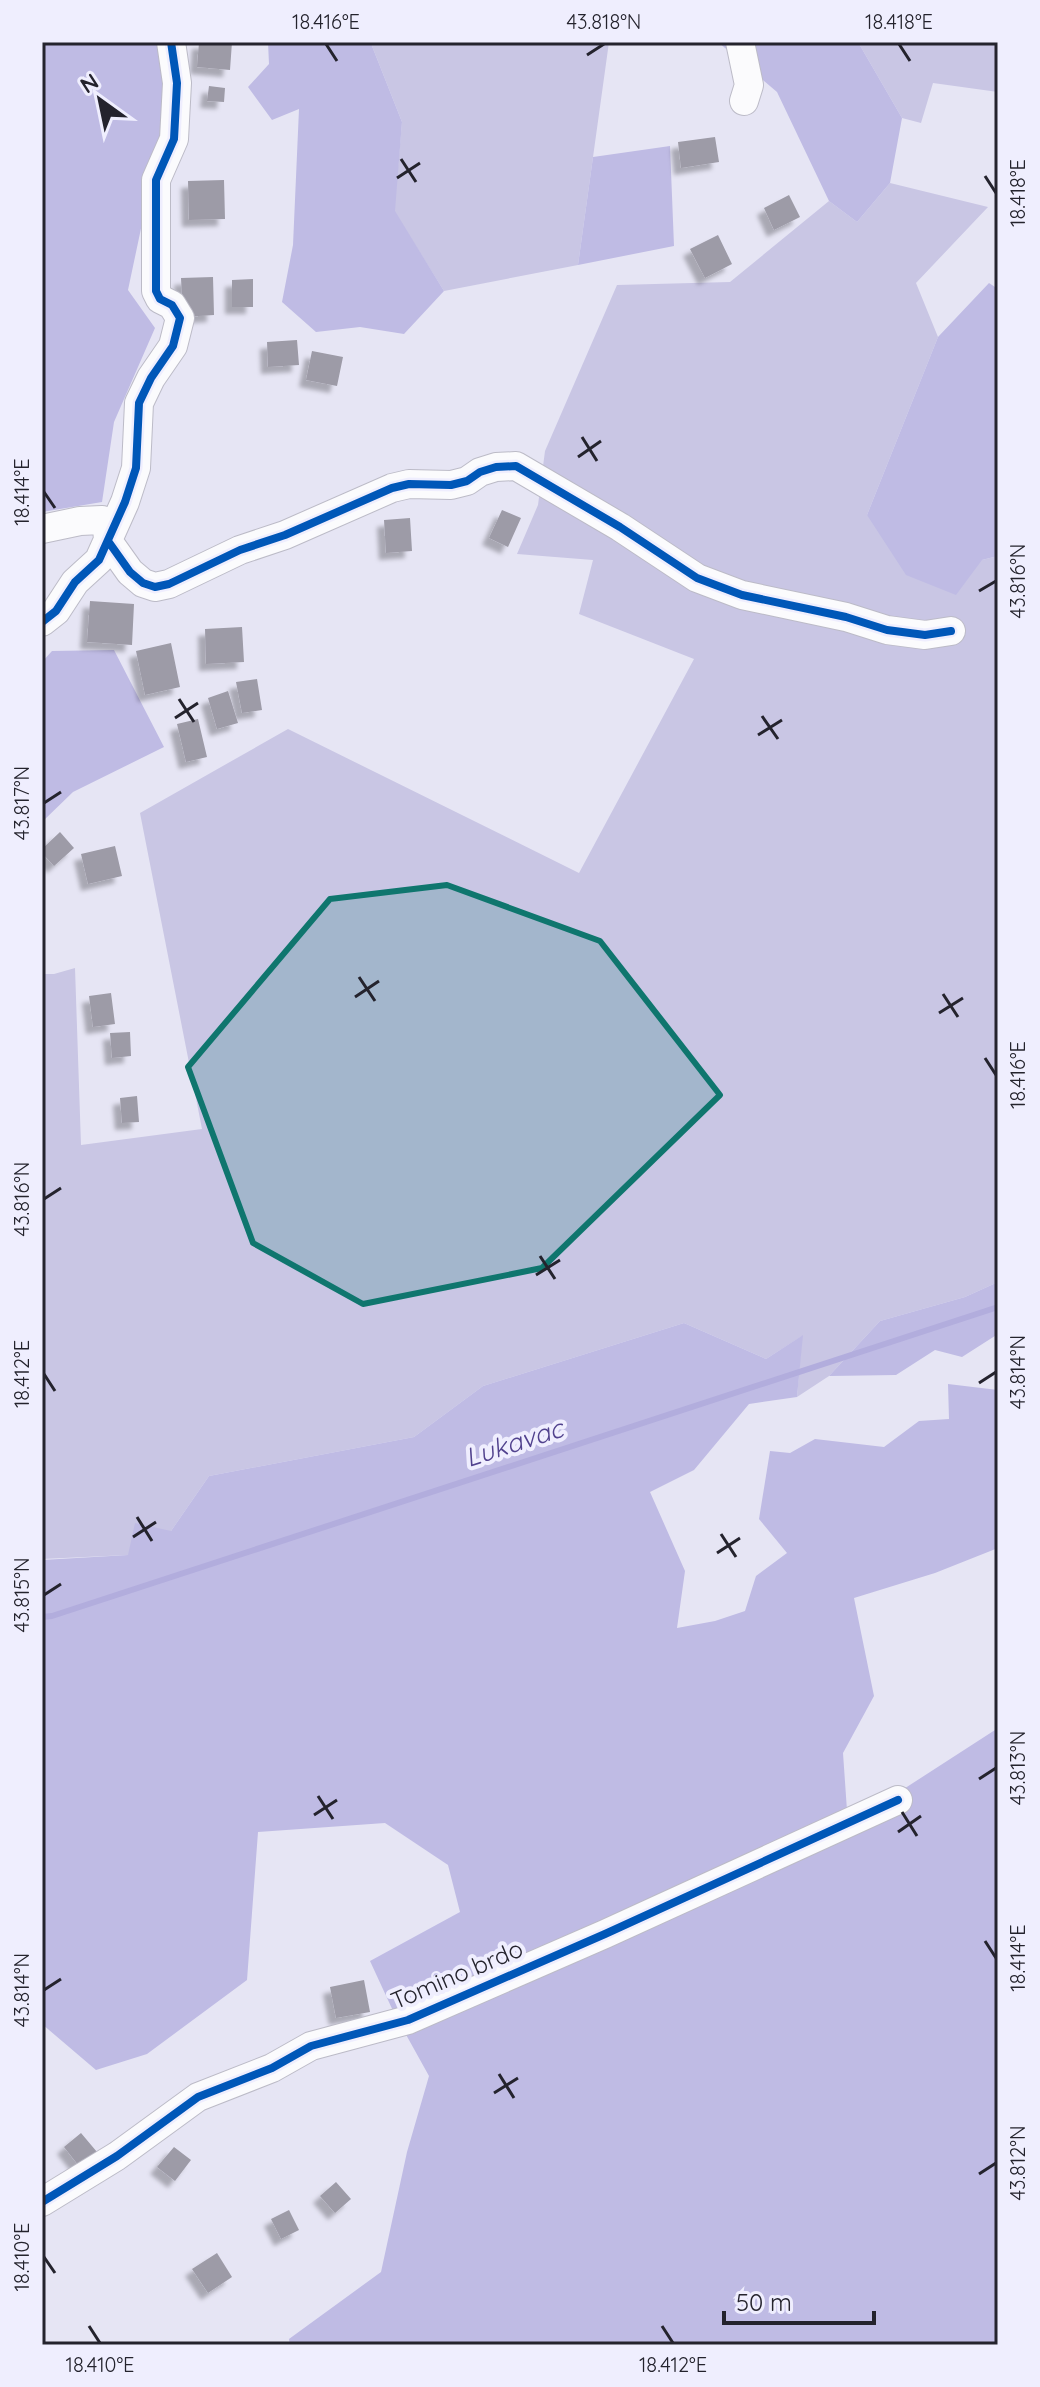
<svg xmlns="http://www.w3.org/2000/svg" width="1040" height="2387" font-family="Quicksand,sans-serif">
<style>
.green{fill:#c9c6e4}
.forest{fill:#bfbbe4}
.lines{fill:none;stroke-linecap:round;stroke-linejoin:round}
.stream{stroke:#b2addd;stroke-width:6}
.building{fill:#9d9ba7;filter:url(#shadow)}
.minor-casing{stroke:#bcbbc7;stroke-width:30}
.minor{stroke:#fbfbfd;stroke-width:28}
.cycleway-casing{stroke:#efeefe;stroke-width:13}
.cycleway{stroke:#0057b8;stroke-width:8}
.marked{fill:#0f766e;fill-opacity:0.2;stroke:#0f766e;stroke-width:6;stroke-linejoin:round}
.ticks{fill:none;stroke:#24232d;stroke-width:3}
.labels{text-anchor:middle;stroke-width:8;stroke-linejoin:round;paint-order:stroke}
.street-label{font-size:24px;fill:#24232d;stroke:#efeefe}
.water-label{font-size:26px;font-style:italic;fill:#51428e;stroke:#efeefe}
.neatline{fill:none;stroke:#24232d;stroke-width:3}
.ticks-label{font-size:20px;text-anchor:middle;fill:#24232d}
</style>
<defs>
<filter id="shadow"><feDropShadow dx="-7" dy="7" stdDeviation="2" flood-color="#0004"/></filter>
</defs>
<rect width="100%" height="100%" fill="#e6e5f4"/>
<!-- green -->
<path class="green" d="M372,42H609L578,265L444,291L394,211L402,122L372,46Z
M858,42H998V92L933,83L921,123L902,118Z
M890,183L988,207L916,283L938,337L867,515L982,560L998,556V1282L965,1297L880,1321L829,1376L797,1397L802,1336L766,1359L684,1323L483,1386L414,1437L209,1476L171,1531L128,1555L42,1559V974H54L75,968L81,1145L202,1129L140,813L288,729L579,873L694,659L579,614L593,560L517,554L538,505L545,451L617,285L730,282L829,201L857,222Z"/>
<!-- forest -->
<path class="forest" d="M42,42H164L172,82L128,290L155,328L114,422L102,502L42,512Z
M268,42H372V46L402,122L395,211L444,291L404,334L360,327L316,332L282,302L293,245L299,109L272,120L248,87L269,64Z
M718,42H858L902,118L890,183L857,222L829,201L777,92Z
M670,146L674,246L578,265L593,157Z
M989,283L998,289V556L982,560L956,595L906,575L867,515L938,337Z
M114,650L164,747L73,792L42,822V662L52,651Z
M998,1282V1334L962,1357L935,1350L896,1375L829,1376L880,1321L965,1297Z
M684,1323L766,1359L803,1335L797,1397L749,1404L694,1470L650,1492L685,1571L677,1628L715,1621L745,1611L756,1576L787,1553L759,1519L770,1451L790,1453L815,1439L884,1447L919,1421L949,1419L948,1384L998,1390V1548L935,1573L854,1598L874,1696L843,1753L848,1825L995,1730L998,1731V2345H290L289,2339L381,2272L407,2152L429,2076L394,2013L370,1961L460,1912L448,1865L385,1823L258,1832L247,1980L147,2054L96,2070L42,2024V1560L128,1555L135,1523L171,1531L209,1476L414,1437L483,1386Z"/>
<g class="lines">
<!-- stream -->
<path class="stream" d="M42,1617L52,1616L998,1307"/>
</g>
<!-- building -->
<path class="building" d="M199,42H232L230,70L197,67Z
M209,86L225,88L224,102L207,101Z
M715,137L719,162L681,168L678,142Z
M224,180L225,219L189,220L188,181Z
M789,195L800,217L774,230L764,208Z
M718,235L732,264L705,278L690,249Z
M213,277L214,315L183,317L181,278Z
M253,279V307H232V280Z
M297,340L299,365L268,367L267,342Z
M312,351L343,357L337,386L306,380Z
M502,510L521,518L508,547L489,538Z
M410,518L412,551L386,553L384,520Z
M90,601L134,604L132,645L87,642Z
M242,627L244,662L206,664L205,629Z
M171,643L180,687L145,695L136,651Z
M257,679L262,710L242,713L236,682Z
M228,691L238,723L217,729L208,698Z
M198,719L207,757L186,762L177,724Z
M60,832L74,848L54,866L42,853V849Z
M115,846L122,876L88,884L81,854Z
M111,993L115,1024L93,1027L89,996Z
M130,1032L131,1056L112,1058L110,1033Z
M137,1096L139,1122L122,1123L120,1098Z
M364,1980L370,2012L336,2018L330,1987Z
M81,2133L97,2152L79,2166L64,2147Z
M174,2147L191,2160L175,2181L157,2167Z
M336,2182L351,2199L335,2213L320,2196Z
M289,2210L299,2230L281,2239L271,2219Z
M217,2253L232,2277L208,2293L192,2269Z"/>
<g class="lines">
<!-- minor casing -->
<g class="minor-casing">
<path id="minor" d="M740,42L749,85L744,101
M42,529L80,521L102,520L107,526L108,541
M108,541L130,572L143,583L155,587L169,584L240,550L285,535L392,488L409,484L451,485L467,481L480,472L496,467L516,466L620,527L697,578L742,595L846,617L887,630L925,635L951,631
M42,622L56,611L75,582L99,560L125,502L136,468L139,403L151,378L173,346L180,318L172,305L160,299L156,291V180L174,139L177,83L171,42
M42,2202L117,2156L198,2097L272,2068L311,2046L408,2020L605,1934L898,1800"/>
</g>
<!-- minor -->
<use href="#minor" class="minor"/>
<!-- cycleway casing -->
<g class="cycleway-casing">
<path id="cycleway" d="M108,541L130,572L143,583L155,587L169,584L240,550L285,535L392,488L409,484L451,485L467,481L480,472L496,467L516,466L620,527L697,578L742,595L846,617L887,630L925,635L951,631
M42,622L56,611L75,582L99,560L125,502L136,468L139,403L151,378L173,346L180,318L172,305L160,299L156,291V180L174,139L177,83L171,42
M42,2202L117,2156L198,2097L272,2068L311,2046L408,2020L605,1934L898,1800"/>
</g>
<!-- cycleway -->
<use href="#cycleway" class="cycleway"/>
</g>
<!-- marked area -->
<path class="marked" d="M447,885L600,941L720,1095L542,1268L363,1304L253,1243L188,1067L330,899Z"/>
<!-- ticks -->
<path class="ticks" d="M326,44L337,61M899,44L910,61M587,55L604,44M401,159L416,182M985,176L996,193M397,178L420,163M582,437L597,461M578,457L601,441M44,492L55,508M979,591L996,581M179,699L194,722M762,716L778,739M175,718L198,703M758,735L782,720M44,803L61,792M359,977L375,1001M943,994L958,1017M355,997L379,981M939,1013L963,998M985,1058L996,1075M44,1199L61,1188M540,1256L555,1279M536,1275L560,1260M44,1374L55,1391M979,1383L996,1372M137,1517L152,1541M721,1534L736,1557M133,1537L156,1522M717,1553L740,1538M44,1595L61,1584M979,1779L996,1768M318,1796L333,1819M902,1812L917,1836M314,1815L337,1800M898,1832L921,1816M985,1941L996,1958M44,1990L61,1979M499,2074L514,2098M494,2093L518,2078M979,2174L996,2163M44,2257L55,2273M89,2326L100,2343M662,2326L673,2343"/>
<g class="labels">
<!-- street labels -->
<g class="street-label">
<text transform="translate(457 1975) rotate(-23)" y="8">Tomino brdo</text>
</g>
<!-- water labels -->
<g class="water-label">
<text transform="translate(514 1443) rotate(-18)" y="9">Lukavac</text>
</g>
</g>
<!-- border -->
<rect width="1040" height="2387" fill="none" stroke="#efeefe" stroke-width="88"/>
<!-- north arrow -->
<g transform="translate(100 100) rotate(327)" stroke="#efeefe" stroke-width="6" paint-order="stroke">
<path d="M0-6L14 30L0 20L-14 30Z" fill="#24232d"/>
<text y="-12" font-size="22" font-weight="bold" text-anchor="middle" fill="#24232d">N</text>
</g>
<!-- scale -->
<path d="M724 2311v12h150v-12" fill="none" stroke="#24232d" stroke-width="4"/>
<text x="736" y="2311" font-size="24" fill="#24232d" stroke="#efeefe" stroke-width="6" paint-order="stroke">50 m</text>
<rect x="44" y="44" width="952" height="2299" class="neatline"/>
<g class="ticks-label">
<text x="326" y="29">18.416°E</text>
<text x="604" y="29">43.818°N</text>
<text x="899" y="29">18.418°E</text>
<text transform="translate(1018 193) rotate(-90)" y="7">18.418°E</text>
<text transform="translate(22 492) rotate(-90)" y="7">18.414°E</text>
<text transform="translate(1018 581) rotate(-90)" y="7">43.816°N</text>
<text transform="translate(22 803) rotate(-90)" y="7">43.817°N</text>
<text transform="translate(1018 1075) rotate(-90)" y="7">18.416°E</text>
<text transform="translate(22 1199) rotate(-90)" y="7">43.816°N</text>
<text transform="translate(1018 1372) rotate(-90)" y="7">43.814°N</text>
<text transform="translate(22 1374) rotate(-90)" y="7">18.412°E</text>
<text transform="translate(22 1595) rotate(-90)" y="7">43.815°N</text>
<text transform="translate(1018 1768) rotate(-90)" y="7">43.813°N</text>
<text transform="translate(1018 1958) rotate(-90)" y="7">18.414°E</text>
<text transform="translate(22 1990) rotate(-90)" y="7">43.814°N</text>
<text transform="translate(1018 2163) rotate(-90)" y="7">43.812°N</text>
<text transform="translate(22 2257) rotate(-90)" y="7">18.410°E</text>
<text x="100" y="2372">18.410°E</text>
<text x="673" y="2372">18.412°E</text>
</g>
</svg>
